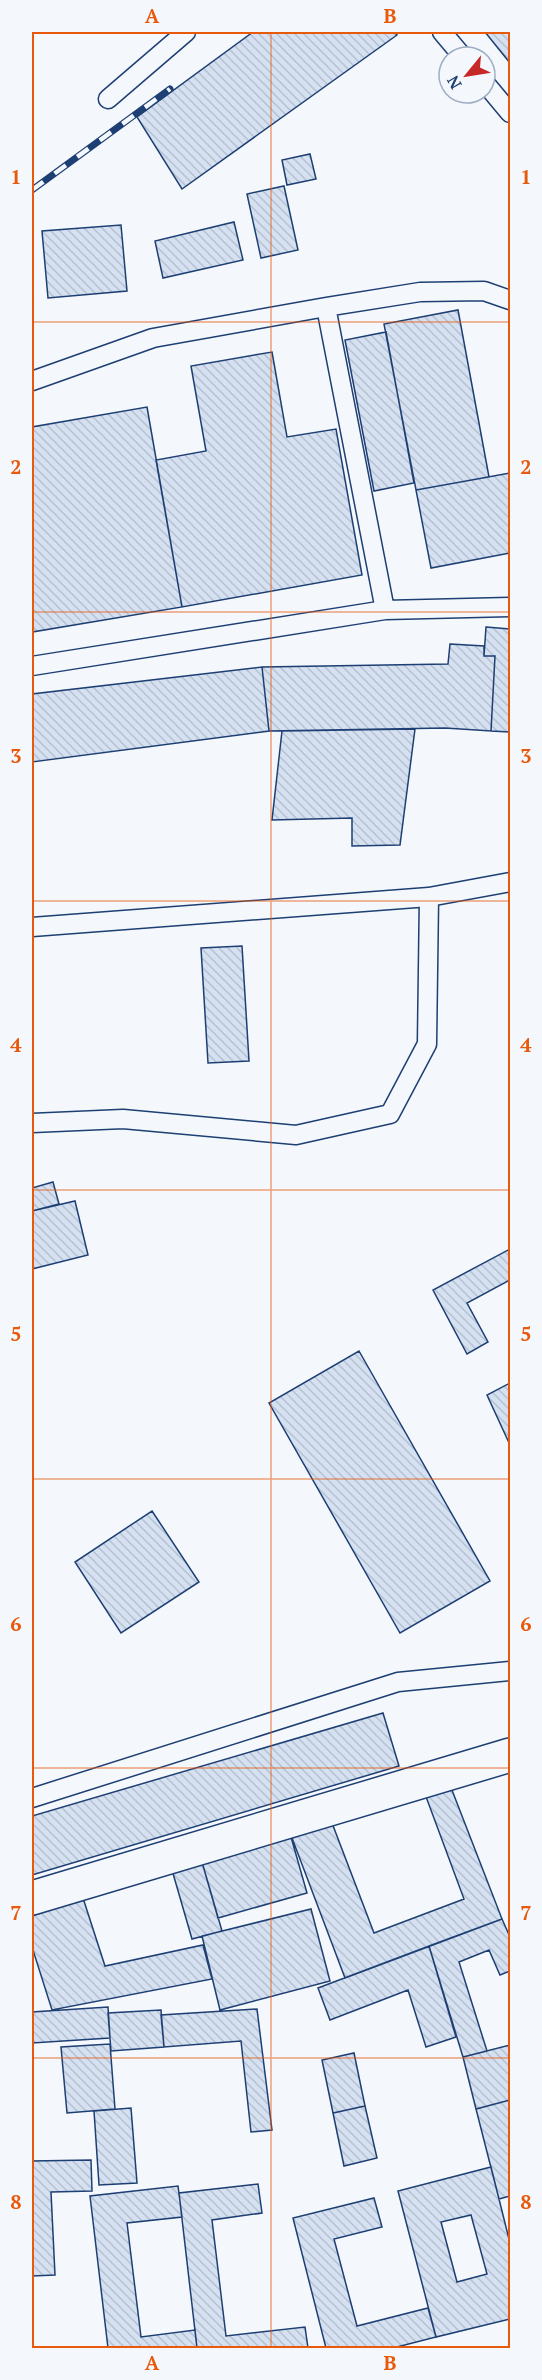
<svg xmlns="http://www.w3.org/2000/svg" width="542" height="2380" font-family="'PT Serif',serif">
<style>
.building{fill:url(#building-back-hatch);stroke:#1d3f73;stroke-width:1.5;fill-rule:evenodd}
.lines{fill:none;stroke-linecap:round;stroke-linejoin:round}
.service-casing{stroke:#1d3f73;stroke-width:21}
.minor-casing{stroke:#1d3f73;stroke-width:36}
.service{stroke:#f4f7fb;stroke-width:18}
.minor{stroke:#f4f7fb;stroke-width:33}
.rail-casing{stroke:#1d3f73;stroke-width:7}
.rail{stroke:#f4f7fb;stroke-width:4.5;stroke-dasharray:14;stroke-linecap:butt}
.grid{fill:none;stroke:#e8590c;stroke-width:1.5;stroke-opacity:0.55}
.neatline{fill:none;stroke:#e8590c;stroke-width:2}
.grid-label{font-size:20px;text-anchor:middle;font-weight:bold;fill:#e8590c}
</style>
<defs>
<pattern id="building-back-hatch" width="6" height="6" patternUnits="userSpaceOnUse" patternTransform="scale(1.5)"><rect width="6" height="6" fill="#d5e0f0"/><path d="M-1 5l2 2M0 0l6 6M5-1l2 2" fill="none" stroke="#b6c1d1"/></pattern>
</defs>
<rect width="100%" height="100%" fill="#f4f7fb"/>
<!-- building -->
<path class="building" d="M253,32H394L397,35L182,189L137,117Z
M485,32H510V63Z
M310,154L316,179L287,185L282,160Z
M284,186L298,250L261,258L247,194Z
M234,222L243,260L163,278L155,241Z
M121,225L127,291L48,298L42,231Z
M458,310L489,477L416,490L384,324Z
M386,332L414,483L374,491L345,340Z
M272,352L287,437L336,429L362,575L182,607L156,460L206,451L191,366Z
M147,407L182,607L32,632V427Z
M510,473V553L431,568L416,490Z
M486,627L510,629V732L491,731L495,656H484Z
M450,644L484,646V656H495L491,731L445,728L269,731L262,667L448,664Z
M262,667L269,731L32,762V694Z
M415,729L400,845L352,846V818L272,820L282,731Z
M242,946L249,1061L208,1063L201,948Z
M53,1182L59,1204L32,1211V1188Z
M75,1201L88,1255L32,1269V1211Z
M510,1249V1280L467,1303L488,1342L467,1354L433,1290Z
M359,1351L490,1581L400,1633L269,1403Z
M510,1383V1445L487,1395Z
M152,1511L199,1582L121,1633L75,1562Z
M383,1713L399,1766L32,1875V1816Z
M450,1785L502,1919L345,1978L292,1838L332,1823L374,1933L464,1899L425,1794Z
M291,1837L307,1893L218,1918L202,1862Z
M202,1862L222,1931L192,1939L172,1870Z
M83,1898L105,1966L203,1945L212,1979L52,2010L32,1947V1916Z
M311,1909L330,1981L220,2010L202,1936Z
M502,1919L510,1937V1971L500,1975L489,1950L459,1962L487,2051L463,2057L429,1946Z
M429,1946L456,2037L426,2047L408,1990L330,2020L318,1988Z
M108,2007L110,2038L32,2043V2012Z
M257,2009L272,2130L251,2132L241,2041L164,2047L161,2015Z
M161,2010L164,2047L111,2051L108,2013Z
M110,2044L115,2109L67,2113L61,2047Z
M510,2045V2100L476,2109L463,2057Z
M354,2053L365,2106L333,2113L322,2060Z
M510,2100V2196L499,2199L476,2109Z
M365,2106L377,2158L344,2166L333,2113Z
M131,2108L137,2183L99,2185L94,2111Z
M91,2160L92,2191L51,2192L55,2275L32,2276V2161Z
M491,2167L510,2243V2319L436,2337L398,2191ZM471,2215L487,2274L457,2282L441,2222Z
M258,2184L262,2213L212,2220L226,2336L305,2327L308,2348H197L179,2193Z
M178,2186L182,2217L127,2223L141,2337L195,2330L197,2348H108L90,2196Z
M374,2198L382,2227L334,2239L357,2326L428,2308L436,2337L393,2348H326L293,2218Z"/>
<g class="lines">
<!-- service casing -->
<g class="service-casing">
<path id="service" d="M442,32L463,57
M485,83L510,113
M108,99L186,32
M326,307L385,610
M32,381L153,338L326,307L420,292L484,291L510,300
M32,666L385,610L510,607
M32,927L429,897L510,882
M32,1123L123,1119L296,1135L390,1114L427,1044L429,897
M32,1798L398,1682L510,1671"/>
</g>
<!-- minor casing -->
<g class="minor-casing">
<path id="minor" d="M32,1898L510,1755"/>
</g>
<!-- service -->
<use href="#service" class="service"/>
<!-- minor -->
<use href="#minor" class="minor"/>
<!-- rail casing -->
<g class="rail-casing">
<path id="rail" d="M32,190L170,89"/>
</g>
<!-- rail -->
<use href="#rail" class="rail"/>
</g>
<!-- grid -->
<path class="grid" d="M271,32V2348M32,322H510M32,612H510M32,901H510M32,1190H510M32,1479H510M32,1768H510M32,2058H510"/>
<!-- border -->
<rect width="542" height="2380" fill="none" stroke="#f4f7fb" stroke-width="66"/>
<!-- north arrow -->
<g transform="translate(467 75) rotate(240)"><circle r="28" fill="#f4f7fb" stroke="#9eadc5" stroke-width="1.5"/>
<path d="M0-4.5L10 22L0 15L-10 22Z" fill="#c62828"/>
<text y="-9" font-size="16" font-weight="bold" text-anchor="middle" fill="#1d3f73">N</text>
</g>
<rect x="33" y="33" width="476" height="2314" class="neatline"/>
<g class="grid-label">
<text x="152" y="23">A</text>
<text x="390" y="23">B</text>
<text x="16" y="184">1</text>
<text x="526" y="184">1</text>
<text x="16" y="474">2</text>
<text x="526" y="474">2</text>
<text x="16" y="763">3</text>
<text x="526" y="763">3</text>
<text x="16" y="1052">4</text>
<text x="526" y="1052">4</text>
<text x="16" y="1341">5</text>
<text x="526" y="1341">5</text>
<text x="16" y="1631">6</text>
<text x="526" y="1631">6</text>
<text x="16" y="1920">7</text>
<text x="526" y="1920">7</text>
<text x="16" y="2209">8</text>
<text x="526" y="2209">8</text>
<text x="152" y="2370">A</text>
<text x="390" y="2370">B</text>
</g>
</svg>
